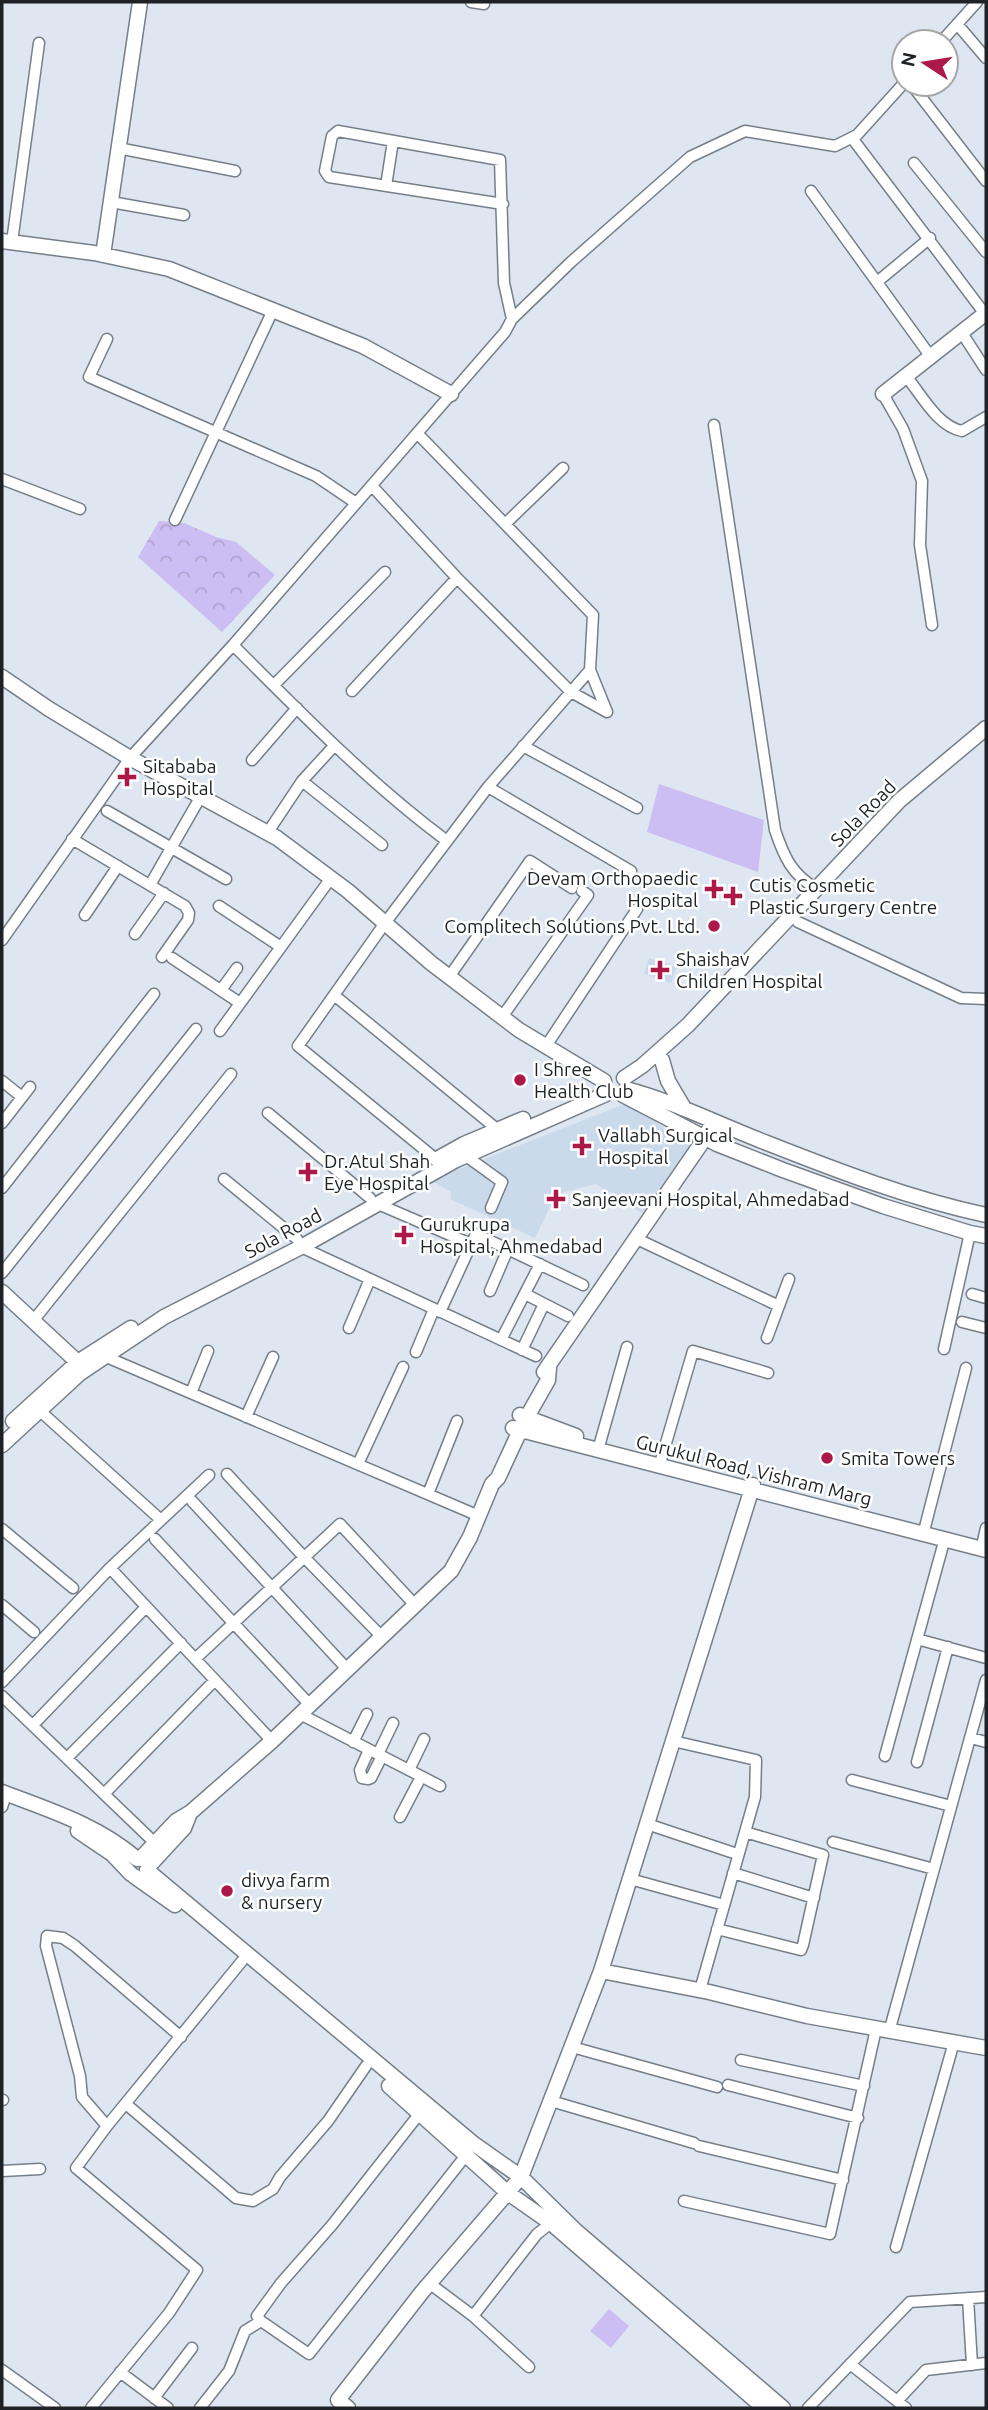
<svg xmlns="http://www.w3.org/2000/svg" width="988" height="2410" font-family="Ubuntu,sans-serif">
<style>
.built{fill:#cbdaea}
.grass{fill:#ccbef2}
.forest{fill:url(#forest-crowns)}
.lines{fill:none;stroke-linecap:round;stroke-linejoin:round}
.street-casing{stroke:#767f88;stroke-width:13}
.secondary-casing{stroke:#767f88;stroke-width:17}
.street{stroke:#fff;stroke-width:10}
.secondary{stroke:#fff;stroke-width:14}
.poi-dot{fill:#ac1949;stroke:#fff;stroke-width:2.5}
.labels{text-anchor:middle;stroke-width:5;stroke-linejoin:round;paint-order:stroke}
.poi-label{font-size:19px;fill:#1e2125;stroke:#fff;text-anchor:start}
.street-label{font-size:19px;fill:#1e2125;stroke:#fff}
</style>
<defs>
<pattern id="forest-crowns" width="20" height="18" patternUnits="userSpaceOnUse" patternTransform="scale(1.75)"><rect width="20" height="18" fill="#ccbef2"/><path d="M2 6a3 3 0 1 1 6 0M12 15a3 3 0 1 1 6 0" fill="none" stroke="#afa3cf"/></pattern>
</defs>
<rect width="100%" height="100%" fill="#dde6f1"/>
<!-- built -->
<path class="built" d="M649,958L677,967L671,983L644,974Z
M627,1103L694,1148L648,1217L596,1184L556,1194L535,1238L450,1199L451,1192L431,1180Z"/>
<!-- grass -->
<path class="grass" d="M659,784L764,820L758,872L647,832Z
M609,2309L629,2326L611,2348L590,2331Z"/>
<!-- forest -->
<path class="forest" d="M159,521L184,523L216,537L236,542L275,575L222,632L138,557Z"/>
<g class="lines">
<!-- street casing -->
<g class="street-casing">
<path id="street" d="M471,2L484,4
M957,24L986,58
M941,42L977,2
M911,84L986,181
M852,138L985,314
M118,148L235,171
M914,163L986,252
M386,186L393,141
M811,191L931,357
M111,202L184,215
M503,204L329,177L325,171L332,136L338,131L500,160L504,283L512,319
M12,242L39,43
M877,282L930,238
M962,333L986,370
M107,339L89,377L316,476L356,503
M906,376C921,394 937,426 962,431L986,417
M883,394L903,429L922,481L920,545L932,625
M714,425L775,830C784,857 792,875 817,889
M2,479L80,509
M372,486L457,578L571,692L607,712L590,670L593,615L417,433
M175,520L273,310
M505,524L563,468
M233,645C301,713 369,783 447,841
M274,685L385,572
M352,691L457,578
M523,746L637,808
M252,760L297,708
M302,781L382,845
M488,787L631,871
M107,811L226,879
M268,832L302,781L334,746
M72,839L185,906L189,913L188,920L162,957
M150,885L201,796
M219,906L281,947
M85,915L118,866
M798,922L961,998L986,999
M135,934L164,893
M2,940L130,758L233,645L505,332L512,319L571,262L690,157L745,131L835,146L857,135L904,83
M172,958L240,1003
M449,977L530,861L572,888
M221,990L237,968
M334,995L498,1130
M502,1017L588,895L582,891
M220,1031L331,878
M546,1046L637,909
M2,1081L22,1097
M268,1113L370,1198
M2,1123L30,1087
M466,1156L502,1182L491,1208
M437,1160L298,1046L385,923L488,787L590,670
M224,1179L297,1239
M2,1188L154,994
M378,1204L471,1244
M637,1239L779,1306
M301,1247L536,1356
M2,1273L196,1029
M490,1291L508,1249
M525,1294L568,1316
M972,1294L986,1298
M440,1312L476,1234L583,1285
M33,1321L231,1074
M962,1322L986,1328
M349,1328L370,1279
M767,1338L789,1279
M501,1340L540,1264
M944,1349L970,1233
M522,1350L544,1304
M416,1352L434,1309
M104,1356L479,1516
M191,1393L208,1351
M39,1410L161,1520
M246,1417L273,1357
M600,1443L627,1347
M661,1460L693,1351L768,1373
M358,1464L403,1367
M227,1474L304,1557L382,1637
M428,1494L457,1421
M192,1501L347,1669
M925,1527L966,1368
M2,1529L73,1588
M155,1539L310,1705
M983,1541L986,1528
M110,1568L272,1741
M2,1605L34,1632
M917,1639L986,1658
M195,1659L340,1524L415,1605
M2,1682L110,1568L209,1475
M2,1696L156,1844
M300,1714L440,1786
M33,1725L146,1607
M971,1738L986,1742
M673,1741L756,1760L755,1797L700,1990
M353,1742L367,1714
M369,1750L360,1770L362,1778L368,1779L371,1778L382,1756
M378,1754L393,1723
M885,1756L945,1538
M67,1758L181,1643
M917,1762L948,1647
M409,1770L424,1739
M852,1780L951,1806
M104,1794L215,1680
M2,1807L4,1801
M400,1817L421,1777
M647,1824L737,1854
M833,1842L934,1869
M733,1873L814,1898
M630,1879L724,1905
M717,1929L801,1950L803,1945L823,1855L745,1832
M889,2032L986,1680
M572,2047L717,2087
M741,2060L864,2086
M728,2085L858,2118
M2,2100H3
M551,2101L694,2143
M126,2104L236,2198L253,2201L273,2189L280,2177L328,2121L366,2066
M420,2113L332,2225L281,2283L257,2316L261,2321L309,2354L467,2154
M107,2126L82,2097L80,2076L46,1946L47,1936L63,1938L75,1946L181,2037
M699,2146L843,2180
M2,2171L40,2169
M684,2201L830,2234L876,2029
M896,2247L954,2042
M429,2283L473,2316L529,2367
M968,2298L972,2365
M473,2316L537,2234L551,2223
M850,2364L906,2408
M2,2370L55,2408
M120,2372L168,2408
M154,2398L192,2348
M897,2401L926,2370L986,2363
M91,2408L169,2313L197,2270L76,2168L107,2126L242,1961
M200,2408L229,2371L245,2331L261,2321
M808,2408L910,2302L986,2297"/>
</g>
<!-- secondary casing -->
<g class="secondary-casing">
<path id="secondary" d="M2,241L94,253L169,269L363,346L451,394
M103,255L140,2
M883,394L986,313
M2,677L49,709L130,758L277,838L348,891L431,963L519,1030L604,1081
M662,1060L668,1081L684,1108
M624,1078L642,1066L688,1025L899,801L986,728
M626,1089C675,1102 720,1125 767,1143C838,1171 911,1199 986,1215
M623,1095L717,1144L783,1170L883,1206L970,1233L986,1236
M437,1159L464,1144L523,1119
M2,1292L85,1369
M544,1372L705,1138L713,1121
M520,1415L576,1436
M13,1421L78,1362L131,1328
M513,1428L986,1550
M2,1445L79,1374L164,1317L301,1247L456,1160L606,1094
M2,1792C49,1810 98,1825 137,1859
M78,1831L112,1854L131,1874
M140,1859L176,1821L191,1812L272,1741L451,1571L470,1537L492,1484L498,1478L523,1424L548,1380L549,1368
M148,1867L184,1828L190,1813
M147,1870L474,2144L521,2177L576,2231L783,2408
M134,1876L175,1905
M601,1971L709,1992L807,2016L986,2048
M389,2086L508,2193L551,2223L764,2408
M348,2408L338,2400L422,2292L521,2177L601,1971L753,1485"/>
</g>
<!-- street -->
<use href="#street" class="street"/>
<!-- secondary -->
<use href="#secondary" class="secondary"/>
</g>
<!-- markers -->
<g class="poi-dot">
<path d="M123.5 766.5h7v7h7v7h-7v7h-7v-7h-7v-7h7z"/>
<path d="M710.5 878.5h7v7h7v7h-7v7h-7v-7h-7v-7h7z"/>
<path d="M729.5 885.5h7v7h7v7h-7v7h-7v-7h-7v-7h7z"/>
<circle cx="714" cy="926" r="7"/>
<path d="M656.5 959.5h7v7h7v7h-7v7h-7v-7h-7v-7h7z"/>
<circle cx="520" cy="1080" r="7"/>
<path d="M578.5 1135.5h7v7h7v7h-7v7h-7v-7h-7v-7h7z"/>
<path d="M304.5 1161.5h7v7h7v7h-7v7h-7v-7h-7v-7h7z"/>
<path d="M552.5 1188.5h7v7h7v7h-7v7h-7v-7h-7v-7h7z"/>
<path d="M400.5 1224.5h7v7h7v7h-7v7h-7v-7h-7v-7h7z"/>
<circle cx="827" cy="1458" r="7"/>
<circle cx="227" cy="1891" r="7"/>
</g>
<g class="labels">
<!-- poi labels -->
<g class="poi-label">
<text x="143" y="773">Sitababa<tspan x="143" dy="22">Hospital</tspan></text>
<text x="698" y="885" text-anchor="end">Devam Orthopaedic<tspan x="698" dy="22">Hospital</tspan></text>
<text x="749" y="892">Cutis Cosmetic<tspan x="749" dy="22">Plastic Surgery Centre</tspan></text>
<text x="700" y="933" text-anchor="end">Complitech Solutions Pvt. Ltd.</text>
<text x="676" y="966">Shaishav<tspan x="676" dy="22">Children Hospital</tspan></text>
<text x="534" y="1076">I Shree<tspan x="534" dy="22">Health Club</tspan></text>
<text x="598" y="1142">Vallabh Surgical<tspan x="598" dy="22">Hospital</tspan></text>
<text x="324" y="1168">Dr.Atul Shah<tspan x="324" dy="22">Eye Hospital</tspan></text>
<text x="572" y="1206">Sanjeevani Hospital, Ahmedabad</text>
<text x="420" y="1231">Gurukrupa<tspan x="420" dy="22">Hospital, Ahmedabad</tspan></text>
<text x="841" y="1465">Smita Towers</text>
<text x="241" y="1887">divya farm<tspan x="241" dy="22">&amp; nursery</tspan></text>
</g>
<!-- street labels -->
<g class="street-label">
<text transform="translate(863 813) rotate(-46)" y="7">Sola Road</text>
<text transform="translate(283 1233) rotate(-28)" y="7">Sola Road</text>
<text transform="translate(754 1470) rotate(14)" y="7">Gurukul Road, Vishram Marg</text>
</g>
</g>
<!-- border -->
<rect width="988" height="2410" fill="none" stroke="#1e2125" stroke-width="7"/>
<!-- north arrow -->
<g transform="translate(925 63) rotate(282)"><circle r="33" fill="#ffffff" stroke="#a5a6a8" stroke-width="2"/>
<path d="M0-5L12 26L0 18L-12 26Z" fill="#ac1949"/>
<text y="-10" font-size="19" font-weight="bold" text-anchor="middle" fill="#1e2125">N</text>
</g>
</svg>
